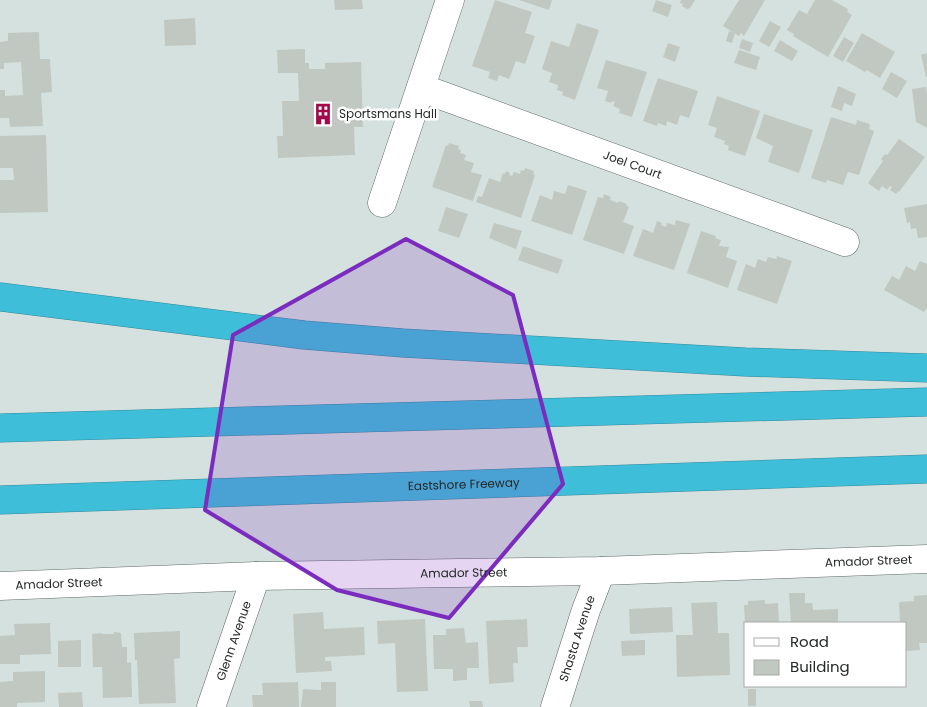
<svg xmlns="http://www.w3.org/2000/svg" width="927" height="707" font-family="Poppins,sans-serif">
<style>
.building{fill:#c1c8c1}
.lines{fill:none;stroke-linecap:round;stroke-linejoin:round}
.minor-casing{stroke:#5f6a67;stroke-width:29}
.highway-casing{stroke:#358a9b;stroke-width:29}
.minor{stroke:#fff;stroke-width:28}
.highway{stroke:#3ebed9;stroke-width:28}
.marked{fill:#7b2cbf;fill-opacity:0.2;stroke:#7b2cbf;stroke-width:4;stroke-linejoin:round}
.labels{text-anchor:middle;stroke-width:5;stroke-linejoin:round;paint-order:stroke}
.poi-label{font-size:12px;fill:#242827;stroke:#fff;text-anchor:start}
.street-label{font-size:12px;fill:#242827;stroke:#fff}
</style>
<rect width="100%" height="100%" fill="#d5e1de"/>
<!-- building -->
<path class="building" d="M334,0H362L363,9L335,10Z
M495,0L532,12L525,33L535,36L525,64L516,61L509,79L499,75L497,81L488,78L490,72L472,66Z
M519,0H552L549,10Z
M656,0L672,5L668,17L652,11Z
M681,0H695L690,8L687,9L682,6L683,4L680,3Z
M739,0H765L744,36L741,33L739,36L723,26Z
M815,0H832L848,9L847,12L852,15L828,57L793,36L794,34L787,30L799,10L807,14Z
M195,18L196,45L165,46L164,20Z
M770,21L781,27L769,47L759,41Z
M577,23L599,30L575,100L562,95L563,92L557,90L558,85L549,82L552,73L542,69L551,41L569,47Z
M729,31L735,33L732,43L726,41Z
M39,32L40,59H50L52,92L41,93L43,126L10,127L9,118H0V90H5V96L23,95L21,62L4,63V69H0V42L8,41V33Z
M862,33L895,52L880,78L867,70L865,72L846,61Z
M844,37L854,43L843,62L833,56Z
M742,39L753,43L750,52L739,48Z
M780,40L798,51L792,61L774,51Z
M668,43L680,47L675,62L663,57Z
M305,49V63H309V69H325V63L361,62L363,127H354L355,155L278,158L277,136H283L282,101H299L298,73H278L277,50Z
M739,50L760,57L756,70L734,63Z
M927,53V77H926L921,55Z
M606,60L647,72L632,117L619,113L620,109L613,106L615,102L612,101L611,103L605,101L608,91L597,88Z
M891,72L907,81L897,98L882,89Z
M658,78L698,91L689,118L680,115L677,125L667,121L666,126L658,123L657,126L643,121Z
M838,86L856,94L852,106L844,103L842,111L831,107Z
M926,87L927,95V128L916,122L912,89Z
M717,96L760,111L745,156L728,150L729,146L724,144L725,141L714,137L717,128L708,125Z
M764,114L813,130L799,173L768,162L773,146L756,138Z
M831,117L856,125L857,120L870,124L869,129L874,131L859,175L848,172L843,185L827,180L826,183L811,178Z
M46,135L48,212L0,213V180H14L13,168H0V136Z
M899,139L925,157L899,192L898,191L896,194L890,190L892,187L890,186L887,190L882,186L879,191L868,183L883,161L881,159L885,154L887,155Z
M449,143L459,146L458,149L461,150L460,153L466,155L464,160L474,163L471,172L482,175L473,201L432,187L446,145L448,146Z
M525,168L534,171L533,174L535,175L521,218L476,202L478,196L482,197L489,178L500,182L503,173L505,174L506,171L510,173L509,175L512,176L514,172L520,174L521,170L524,171Z
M568,185L587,191L572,235L531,221L540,195L552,200L554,191L565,194Z
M604,194L611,197L610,200L618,203L619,201L627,204L626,206L629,207L623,222L634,226L624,254L583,240L598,197L603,198Z
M927,204V237L918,238L916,228L911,229L910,222L907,223L904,208Z
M446,207L468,214L459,238L438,231Z
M676,220L690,224L674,270L633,256L643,229L653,233L657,221L662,223L661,225L666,227L667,223L675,225Z
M494,223L522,231L516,249L489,238Z
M701,231L716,236L715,238L721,240L719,246L729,247L726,257L737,261L728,288L687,273Z
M523,246L563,260L558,274L518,260Z
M777,256L792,261L777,304L737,290L746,264L755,268L758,259L766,262L768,257L776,259Z
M920,261L927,264V308L924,312L884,290L892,276L899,280L906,266L915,271Z
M789,593H805V603H812L813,610L838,609V623H791Z
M927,595V643H919L920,650L906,651V623H900L899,602L914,601V596Z
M765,600V604L778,603L779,623H745L744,605H748V601Z
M717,602L718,633H729L730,675L677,677L676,635H693L691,603Z
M672,607L673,632L630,634L629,609Z
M323,612L324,629L364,627L365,655L325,657V661H331L332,671L296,673L293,614Z
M425,619L428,691L397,692L395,643L378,644L377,621Z
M527,619L528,647H517L518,663H513L514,682L489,684L486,621Z
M50,623L51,654L20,655V664H0V636L15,635L14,624Z
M464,628L466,643L478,642L479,668H467V680L453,681V669H434L433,635H446V629Z
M180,631V658L174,659L176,703L139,704L137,660H135L134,633Z
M114,632L121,633L122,647H127V663L131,662L132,697L103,698L102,667H93L92,634L102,633V634H114Z
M81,640V667H58V641Z
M645,640V655L622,656L621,641Z
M45,671V702L17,703V707H0V682L13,681V672Z
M298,682L299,707H253L252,695H263L262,683Z
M321,682H336V707H301L303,689L321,690Z
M748,689H756V706H748Z
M82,692L83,707H59L58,693Z
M469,701H482L483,707H470Z"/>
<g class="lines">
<!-- minor casing -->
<g class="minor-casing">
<g id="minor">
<path id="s1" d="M421,88L845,242"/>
<path d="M382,203L450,0"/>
<path id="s2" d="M0,586L256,576L601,571L927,559"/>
<path id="s3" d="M211,707L256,576"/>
<path id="s4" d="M555,707L586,610L601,571"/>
</g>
</g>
<!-- highway casing -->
<g class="highway-casing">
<g id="highway">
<path d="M0,297L304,335L403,343L745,362L927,368"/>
<path d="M0,428L927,402"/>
<path id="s5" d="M0,500L927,469"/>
</g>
</g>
<!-- minor -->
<use href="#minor" class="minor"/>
<!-- highway -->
<use href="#highway" class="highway"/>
</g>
<!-- marked area -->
<path class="marked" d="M406,239L513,295L563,484L449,618L337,590L205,510L233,335Z"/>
<!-- icons -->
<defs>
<g id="building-bare" transform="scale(1.725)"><path d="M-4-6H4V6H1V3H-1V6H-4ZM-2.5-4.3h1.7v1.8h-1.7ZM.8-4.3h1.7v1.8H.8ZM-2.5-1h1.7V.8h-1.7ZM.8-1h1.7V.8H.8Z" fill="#a1094a" stroke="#fff" stroke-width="2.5" paint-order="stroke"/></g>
</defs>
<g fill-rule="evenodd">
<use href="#building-bare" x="323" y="114"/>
</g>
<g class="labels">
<!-- poi labels -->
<g class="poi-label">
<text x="339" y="118">Sportsmans Hall</text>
</g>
<!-- street labels -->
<g class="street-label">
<text dy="4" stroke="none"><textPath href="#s1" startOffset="225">Joel Court</textPath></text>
<text dy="4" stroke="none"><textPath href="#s5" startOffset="464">Eastshore Freeway</textPath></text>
<text dy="4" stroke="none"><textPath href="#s2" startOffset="869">Amador Street</textPath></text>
<text dy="4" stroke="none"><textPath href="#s2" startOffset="464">Amador Street</textPath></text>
<text dy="4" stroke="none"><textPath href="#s2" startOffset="59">Amador Street</textPath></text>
<text dy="4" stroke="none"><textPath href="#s4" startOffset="72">Shasta Avenue</textPath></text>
<text dy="4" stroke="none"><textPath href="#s3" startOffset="70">Glenn Avenue</textPath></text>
</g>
</g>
<!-- legend -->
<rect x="744" y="622" width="162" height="65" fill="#ffffff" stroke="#a7a9a9"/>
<rect x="754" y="638" width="25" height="8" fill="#ffffff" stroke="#a7a9a9"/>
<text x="790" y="647" font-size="15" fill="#242827">Road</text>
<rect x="754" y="660" width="25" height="15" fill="#c1c8c1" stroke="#a7a9a9"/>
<text x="790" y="672" font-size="15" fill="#242827">Building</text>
</svg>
